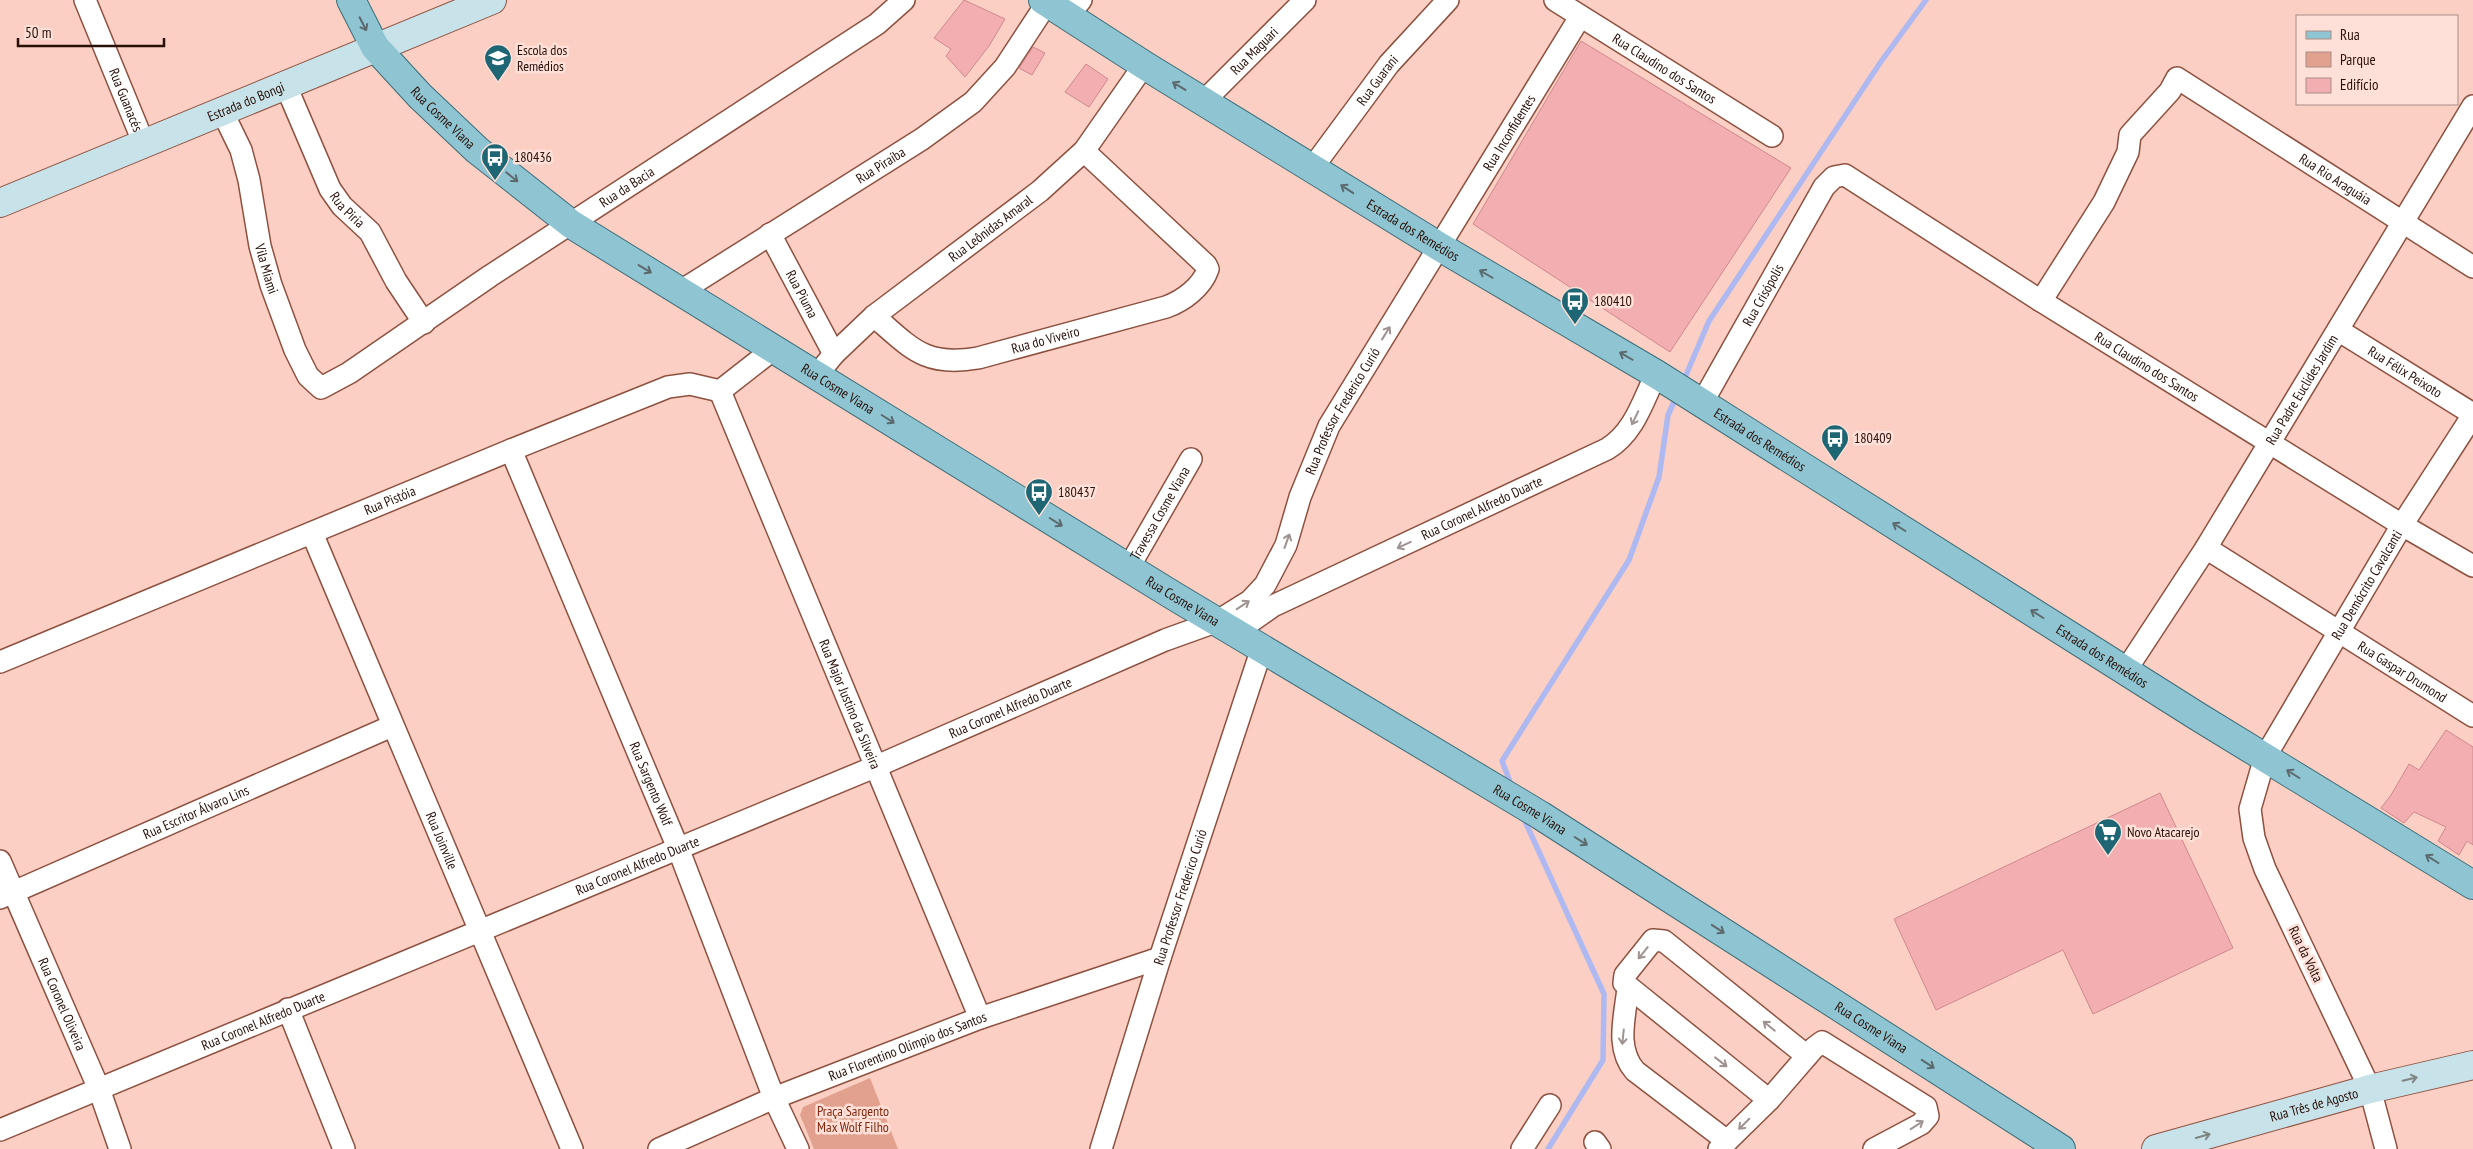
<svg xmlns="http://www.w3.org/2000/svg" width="2473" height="1149" font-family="'PT Sans Narrow',sans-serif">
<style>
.green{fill:#e2a18f}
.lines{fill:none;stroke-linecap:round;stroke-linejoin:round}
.stream{stroke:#aeb9f1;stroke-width:5.5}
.building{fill:#f2aeb1;stroke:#cf898d}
.street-casing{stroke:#8e5140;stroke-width:24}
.secondary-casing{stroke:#8e5140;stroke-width:30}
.primary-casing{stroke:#3b6d78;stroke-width:30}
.street{stroke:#fff;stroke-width:21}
.secondary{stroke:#c7e2e8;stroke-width:28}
.primary{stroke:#8fc5d2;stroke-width:28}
.oneway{stroke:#5c6a6e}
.oneway2{stroke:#9e9390}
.oneway3{stroke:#7f8484}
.labels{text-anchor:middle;stroke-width:5;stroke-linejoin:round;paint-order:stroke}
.poi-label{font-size:14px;fill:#281009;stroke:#fee0d8;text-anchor:start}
.street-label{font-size:14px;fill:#281009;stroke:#fee0d8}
.park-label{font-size:14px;fill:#82260b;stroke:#fee0d8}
</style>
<rect width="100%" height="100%" fill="#fbcfc3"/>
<!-- green -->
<path class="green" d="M870,1078L898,1149H814L800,1115L803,1107Z"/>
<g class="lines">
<!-- stream -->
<path class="stream" d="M1683,382L1709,321L1880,63L1926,0
M1512,787L1502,761L1629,560L1659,477L1668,415L1677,395
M1523,817L1604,994L1603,1060L1548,1149"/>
</g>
<!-- building -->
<path class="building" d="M964,0L1005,19L989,46L965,77L946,56L951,49L934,38Z
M1581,41L1791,168L1670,352L1473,224Z
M1033,47L1045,53L1032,75L1019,68Z
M1086,64L1108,79L1089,107L1065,92Z
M2446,730L2473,747V845L2467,841L2459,855L2438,841L2446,827L2414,812L2404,823L2381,808L2391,795L2409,764L2419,770Z
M2160,793L2233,948L2093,1014L2063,950L1936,1010L1894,919Z"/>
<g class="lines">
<!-- street casing -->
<g class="street-casing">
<g id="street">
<path id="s1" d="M85,0L144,144"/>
<path id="s2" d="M1555,0L1772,136"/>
<path d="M1068,16L1081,0"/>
<path id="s3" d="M286,86L330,189L342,206L370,232L396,281L424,323"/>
<path id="s4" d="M1204,101L1305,0"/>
<path id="s5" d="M222,111L241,150L249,180L260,246L271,285L295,350L308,376L321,388L349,373L490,276L877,24L904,0"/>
<path id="s6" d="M1313,167L1389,64L1448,0"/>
<path id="s7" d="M770,234L834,354"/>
<path id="s8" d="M681,291L922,139L973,102L1005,67L1047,3"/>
<path id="s9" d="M2041,301L2104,202L2128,152L2130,135L2170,91L2177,78L2473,267"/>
<path id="s10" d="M874,316C912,349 925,367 978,358L1166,307C1183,301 1202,287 1208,269L1206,265L1084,151"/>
<path id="s11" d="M2338,330L2473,414"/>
<path id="s12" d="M817,375L834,354L874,316L1040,191L1084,151L1144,65"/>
<path id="s13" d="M720,391L980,1018"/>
<path d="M720,391L775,348"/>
<path id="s14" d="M1702,403L1824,187L1834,177L1845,175L2041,301L2402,525L2473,566"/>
<path id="s15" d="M511,450L678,848L774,1098L798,1149"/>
<path id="s16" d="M312,533L572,1149"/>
<path id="s17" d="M2206,548L2473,716"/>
<path id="s18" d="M1129,567L1191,459"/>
<path id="s19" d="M1236,632L1273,606L1607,449C1634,433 1643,401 1656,374"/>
<path id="s20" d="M0,662L511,450L668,387L690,384L720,391"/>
<path id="s21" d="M2126,670L2206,548L2473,106"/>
<path id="s22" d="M0,861L99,1089L120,1149"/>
<path id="s23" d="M0,898L392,726"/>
<path d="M1628,988C1625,1017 1615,1048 1635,1071L1727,1141"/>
<path d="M288,1009L344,1149"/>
<path d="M1769,1100L1624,983L1625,975L1653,940L1664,941L1807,1056"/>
<path id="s24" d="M0,1130L877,766L1165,640L1218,621L1250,601L1265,585L1286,545L1300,497L1329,426L1580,17"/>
<path d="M1595,1142L1600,1149"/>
<path id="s25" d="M659,1149L774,1098L980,1018L1160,958"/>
<path id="s26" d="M1101,1149L1160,958L1262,648"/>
<path d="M1522,1149L1550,1105"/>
<path d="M1719,1149L1769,1100L1814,1048L1822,1042L1926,1107L1928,1116L1921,1124L1874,1149"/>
<path id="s27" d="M2386,1149L2370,1089L2265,869L2254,838L2250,809L2265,757L2402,525L2473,415"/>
</g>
</g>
<!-- secondary casing -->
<g class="secondary-casing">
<g id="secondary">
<path id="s28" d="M0,203L492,0"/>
<path id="s29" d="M2156,1149L2370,1089L2473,1065"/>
</g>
</g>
<!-- primary casing -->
<g class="primary-casing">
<g id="primary">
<path id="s30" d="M351,0L375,47L420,96L477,150L571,224L1174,596L1540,815L2061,1149"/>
<path id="s31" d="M1043,0L1144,65L1440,247L1656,374L2197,716L2473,885"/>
</g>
</g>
<!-- street -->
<use href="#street" class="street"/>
<!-- secondary -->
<use href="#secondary" class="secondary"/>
<!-- primary -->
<use href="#primary" class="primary"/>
</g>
<!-- one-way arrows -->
<defs><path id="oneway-shaft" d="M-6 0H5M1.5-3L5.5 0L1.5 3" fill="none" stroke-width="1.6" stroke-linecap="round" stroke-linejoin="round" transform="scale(1.25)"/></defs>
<g class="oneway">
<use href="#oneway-shaft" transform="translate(363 24) rotate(63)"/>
<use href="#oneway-shaft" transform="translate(1179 86) rotate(-149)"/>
<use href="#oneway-shaft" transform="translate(512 177) rotate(39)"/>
<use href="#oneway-shaft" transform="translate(1347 189) rotate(-147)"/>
<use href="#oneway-shaft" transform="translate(645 269) rotate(31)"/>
<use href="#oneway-shaft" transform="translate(1486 274) rotate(-150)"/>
<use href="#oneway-shaft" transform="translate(1626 356) rotate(-150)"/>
<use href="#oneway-shaft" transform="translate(888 419) rotate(32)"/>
<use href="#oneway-shaft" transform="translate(1056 522) rotate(32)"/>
<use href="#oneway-shaft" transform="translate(1899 527) rotate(-148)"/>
<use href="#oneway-shaft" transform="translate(2037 614) rotate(-148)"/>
<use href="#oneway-shaft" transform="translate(2293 774) rotate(-148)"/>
<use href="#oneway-shaft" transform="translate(1581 841) rotate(32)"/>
<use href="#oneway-shaft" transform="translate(2432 859) rotate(-148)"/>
<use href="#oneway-shaft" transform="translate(1718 929) rotate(33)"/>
<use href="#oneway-shaft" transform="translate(1928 1064) rotate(33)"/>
</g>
<g class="oneway2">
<use href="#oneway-shaft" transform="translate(1386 333) rotate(-58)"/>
<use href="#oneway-shaft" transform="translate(1635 418) rotate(116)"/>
<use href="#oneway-shaft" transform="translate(1287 541) rotate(-70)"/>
<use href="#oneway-shaft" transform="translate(1404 545) rotate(155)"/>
<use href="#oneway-shaft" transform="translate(1243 605) rotate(-33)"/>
<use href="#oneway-shaft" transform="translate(1643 953) rotate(129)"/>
<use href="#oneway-shaft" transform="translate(1769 1026) rotate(-141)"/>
<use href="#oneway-shaft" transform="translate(1623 1037) rotate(96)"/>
<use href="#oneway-shaft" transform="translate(1721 1062) rotate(38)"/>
<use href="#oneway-shaft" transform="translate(1744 1124) rotate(135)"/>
<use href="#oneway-shaft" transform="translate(1917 1125) rotate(-33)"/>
</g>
<g class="oneway3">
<use href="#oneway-shaft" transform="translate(2410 1079) rotate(-14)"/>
<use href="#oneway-shaft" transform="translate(2203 1136) rotate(-16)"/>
</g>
<!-- icons -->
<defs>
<g id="school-pin" transform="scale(1.4375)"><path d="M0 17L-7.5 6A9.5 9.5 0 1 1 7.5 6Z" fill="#1f6675" stroke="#fee0d8"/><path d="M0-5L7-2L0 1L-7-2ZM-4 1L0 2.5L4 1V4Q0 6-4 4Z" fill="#fff"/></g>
<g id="bus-pin" transform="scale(1.4375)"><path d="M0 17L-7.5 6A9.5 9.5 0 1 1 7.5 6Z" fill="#1f6675" stroke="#fee0d8"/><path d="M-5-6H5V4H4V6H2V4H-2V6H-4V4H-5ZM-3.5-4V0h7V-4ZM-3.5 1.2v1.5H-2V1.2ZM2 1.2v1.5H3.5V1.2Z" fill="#fff"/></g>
<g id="supermarket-pin" transform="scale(1.4375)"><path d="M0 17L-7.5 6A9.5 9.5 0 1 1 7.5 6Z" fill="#1f6675" stroke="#fee0d8"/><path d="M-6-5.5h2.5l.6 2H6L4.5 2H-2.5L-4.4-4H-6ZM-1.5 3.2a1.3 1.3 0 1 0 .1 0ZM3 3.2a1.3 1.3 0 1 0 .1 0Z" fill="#fff"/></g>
</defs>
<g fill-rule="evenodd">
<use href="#school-pin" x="498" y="58"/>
<use href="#bus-pin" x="495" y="157"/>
<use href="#bus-pin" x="1575" y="301"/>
<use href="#bus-pin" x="1835" y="438"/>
<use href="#bus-pin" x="1039" y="492"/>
<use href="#supermarket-pin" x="2108" y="832"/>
</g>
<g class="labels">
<!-- poi labels -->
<g class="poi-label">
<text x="517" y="55">Escola dos<tspan x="517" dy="16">Remédios</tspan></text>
<text x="514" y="162">180436</text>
<text x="1594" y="306">180410</text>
<text x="1854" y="443">180409</text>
<text x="1058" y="497">180437</text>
<text x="2127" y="837">Novo Atacarejo</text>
</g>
<!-- street labels -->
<g class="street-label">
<text dy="5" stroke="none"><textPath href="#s4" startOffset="71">Rua Maguari</textPath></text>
<text dy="5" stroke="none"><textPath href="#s2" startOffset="129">Rua Claudino dos Santos</textPath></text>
<text dy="5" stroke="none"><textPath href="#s6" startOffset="108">Rua Guarani</textPath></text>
<text dy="5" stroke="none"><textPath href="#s1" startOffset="108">Rua Guanacés</textPath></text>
<text dy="5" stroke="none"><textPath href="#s28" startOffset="266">Estrada do Bongi</textPath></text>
<text dy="5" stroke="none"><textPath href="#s30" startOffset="151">Rua Cosme Viana</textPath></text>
<text dy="5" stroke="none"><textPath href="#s24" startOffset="1896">Rua Inconfidentes</textPath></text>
<text dy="5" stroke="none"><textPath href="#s8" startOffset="236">Rua Piraíba</textPath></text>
<text dy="5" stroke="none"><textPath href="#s9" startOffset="452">Rua Rio Araguáia</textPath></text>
<text dy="5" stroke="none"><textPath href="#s5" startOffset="664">Rua da Bacia</textPath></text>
<text dy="5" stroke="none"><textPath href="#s3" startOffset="139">Rua Piria</textPath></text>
<text dy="5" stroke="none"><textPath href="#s12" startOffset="228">Rua Leônidas Amaral</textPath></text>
<text dy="5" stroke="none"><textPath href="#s31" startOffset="436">Estrada dos Remédios</textPath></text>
<text dy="5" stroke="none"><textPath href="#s5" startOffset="165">Vila Miami</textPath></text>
<text dy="5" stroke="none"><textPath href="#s7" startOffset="68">Rua Piuma</textPath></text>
<text dy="5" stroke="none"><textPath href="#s14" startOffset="124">Rua Crisópolis</textPath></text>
<text dy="5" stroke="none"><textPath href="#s10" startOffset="188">Rua do Viveiro</textPath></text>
<text dy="5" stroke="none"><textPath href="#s14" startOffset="631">Rua Claudino dos Santos</textPath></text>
<text dy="5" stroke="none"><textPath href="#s11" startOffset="79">Rua Félix Peixoto</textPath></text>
<text dy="5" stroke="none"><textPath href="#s30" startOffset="631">Rua Cosme Viana</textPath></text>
<text dy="5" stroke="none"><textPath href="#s21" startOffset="331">Rua Padre Euclides Jardim</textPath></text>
<text dy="5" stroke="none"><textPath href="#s24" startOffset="1571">Rua Professor Frederico Curió</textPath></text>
<text dy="5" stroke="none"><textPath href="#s31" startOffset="841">Estrada dos Remédios</textPath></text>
<text dy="5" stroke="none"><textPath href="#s20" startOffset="422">Rua Pistóia</textPath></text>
<text dy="5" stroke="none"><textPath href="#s19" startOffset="276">Rua Coronel Alfredo Duarte</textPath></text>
<text dy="5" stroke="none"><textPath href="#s18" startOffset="62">Travessa Cosme Viana</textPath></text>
<text dy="5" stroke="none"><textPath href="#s27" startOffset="622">Rua Demócrito Cavalcanti</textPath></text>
<text dy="5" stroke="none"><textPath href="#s30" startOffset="1036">Rua Cosme Viana</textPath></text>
<text dy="5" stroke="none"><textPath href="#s31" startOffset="1246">Estrada dos Remédios</textPath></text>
<text dy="5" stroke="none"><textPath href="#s17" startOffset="232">Rua Gaspar Drumond</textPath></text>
<text dy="5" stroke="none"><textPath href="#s13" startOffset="339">Rua Major Justino da Silveira</textPath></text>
<text dy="5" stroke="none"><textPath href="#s24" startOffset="1095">Rua Coronel Alfredo Duarte</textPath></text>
<text dy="5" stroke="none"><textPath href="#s15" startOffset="362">Rua Sargento Wolf</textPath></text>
<text dy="5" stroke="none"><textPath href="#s30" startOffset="1441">Rua Cosme Viana</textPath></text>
<text dy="5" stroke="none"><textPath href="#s23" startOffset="214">Rua Escritor Álvaro Lins</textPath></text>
<text dy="5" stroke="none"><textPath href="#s16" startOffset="334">Rua Joinville</textPath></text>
<text dy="5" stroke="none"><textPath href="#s24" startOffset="690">Rua Coronel Alfredo Duarte</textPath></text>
<text dy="5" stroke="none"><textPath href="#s26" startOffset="264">Rua Professor Frederico Curió</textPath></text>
<text transform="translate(2306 954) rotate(64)" y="5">Rua da Volta</text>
<text dy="5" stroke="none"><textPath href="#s22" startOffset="156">Rua Coronel Oliveira</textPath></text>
<text dy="5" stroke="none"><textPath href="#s24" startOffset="285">Rua Coronel Alfredo Duarte</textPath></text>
<text dy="5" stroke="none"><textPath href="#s30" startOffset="1846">Rua Cosme Viana</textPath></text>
<text dy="5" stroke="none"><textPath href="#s25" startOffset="269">Rua Florentino Olímpio dos Santos</textPath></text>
<text dy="5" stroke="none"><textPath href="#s29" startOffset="164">Rua Três de Agosto</textPath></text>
</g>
<!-- park labels -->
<g class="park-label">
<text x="853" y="1116">Praça Sargento<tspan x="853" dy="16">Max Wolf Filho</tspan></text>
</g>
</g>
<!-- legend -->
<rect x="2296" y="15" width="162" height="90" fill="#fee0d8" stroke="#a88d85"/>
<rect x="2306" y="31" width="25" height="8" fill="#8fc5d2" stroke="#a88d85"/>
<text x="2340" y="40" font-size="15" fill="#281009">Rua</text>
<rect x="2306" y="52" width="25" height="15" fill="#e2a18f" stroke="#a88d85"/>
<text x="2340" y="65" font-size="15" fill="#281009">Parque</text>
<rect x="2306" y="78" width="25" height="15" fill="#f2aeb1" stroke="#a88d85"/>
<text x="2340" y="90" font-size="15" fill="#281009">Edifício</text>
<!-- scale -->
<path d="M18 38v8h146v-8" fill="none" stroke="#281009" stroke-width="2.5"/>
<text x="25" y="38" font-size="15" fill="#281009" stroke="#fee0d8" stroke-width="4" paint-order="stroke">50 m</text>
</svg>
